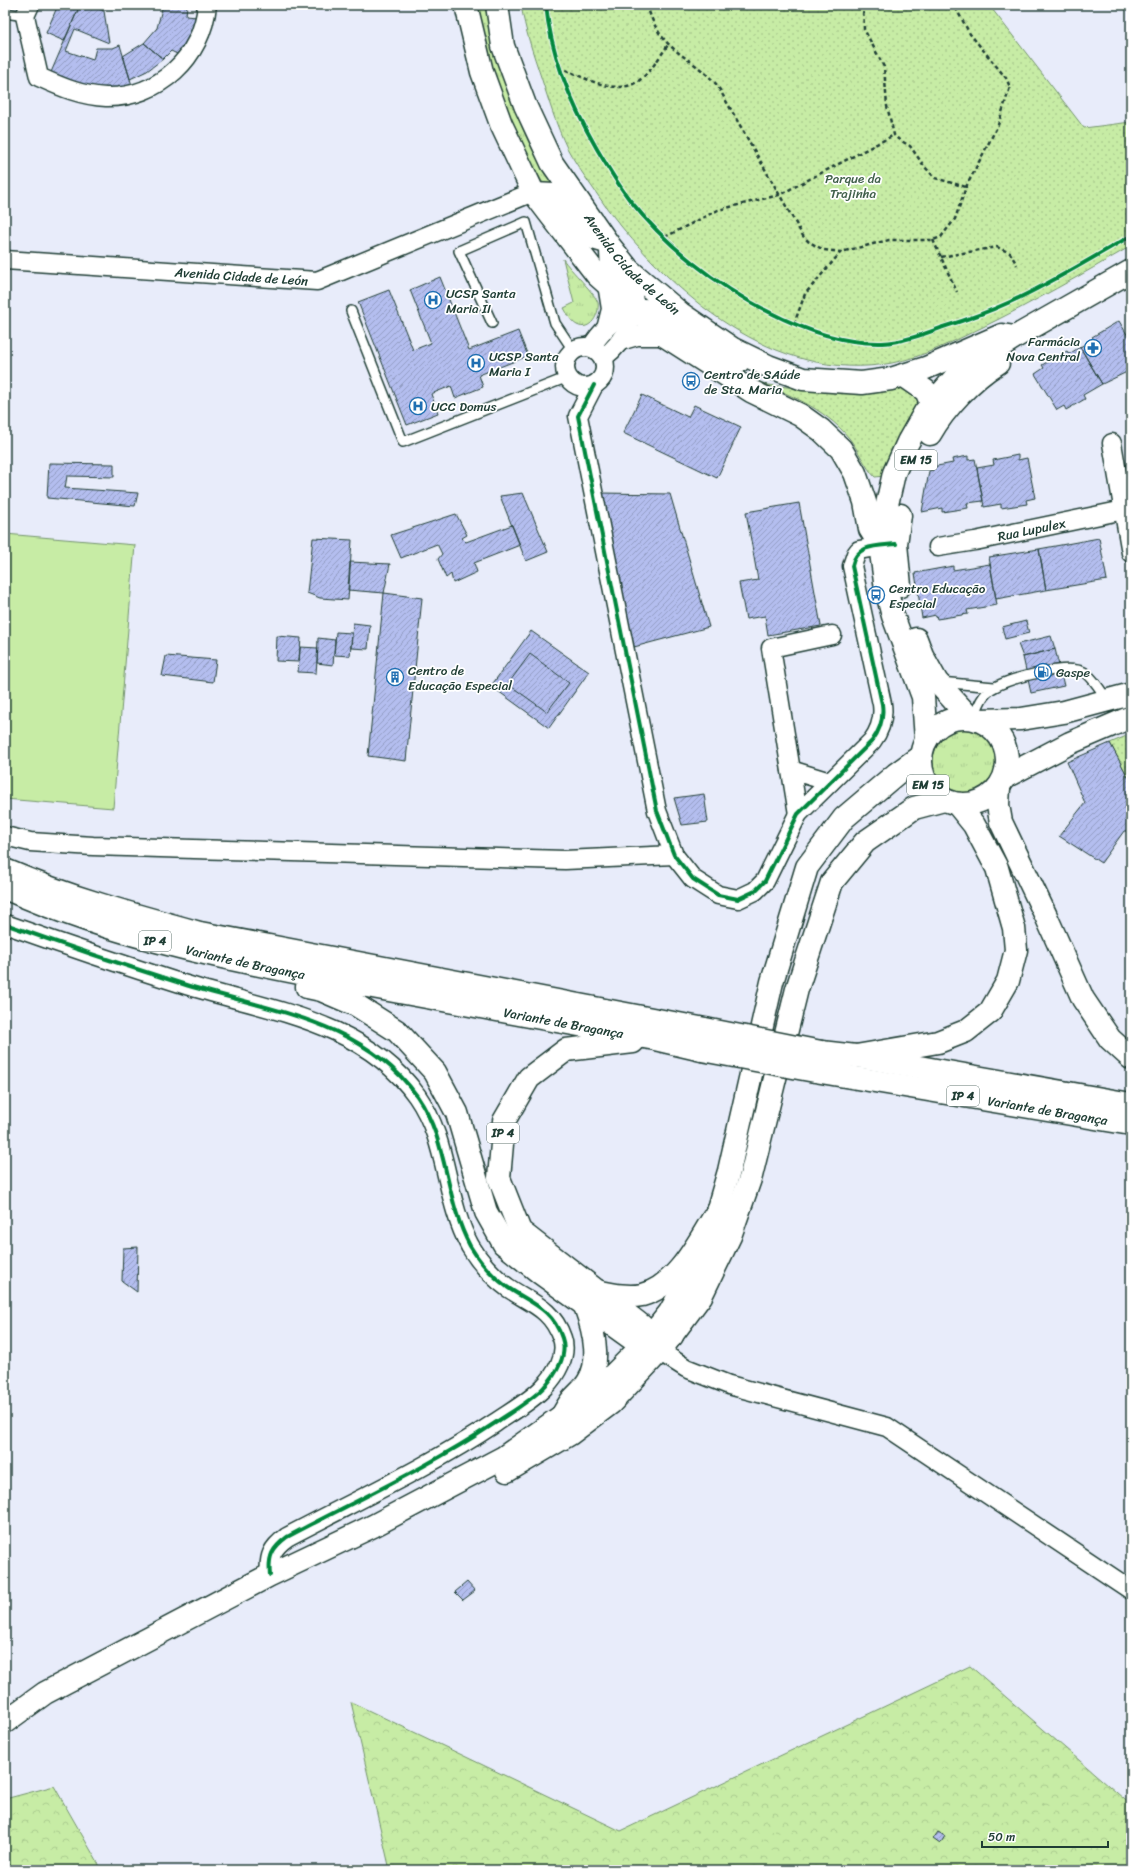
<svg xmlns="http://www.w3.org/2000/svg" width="1136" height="1875" font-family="Sriracha,sans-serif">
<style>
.grass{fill:url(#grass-tufts);stroke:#73946c}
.forest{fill:url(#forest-crowns);stroke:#73946c}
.park{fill:url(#park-dots);stroke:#73946c}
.pitch{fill:#c7eca5;stroke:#73946c}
.building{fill:url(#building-hatch);stroke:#1f3d34}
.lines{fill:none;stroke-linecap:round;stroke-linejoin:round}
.service-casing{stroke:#1f3d34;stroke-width:12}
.minor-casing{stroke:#1f3d34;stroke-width:21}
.tertiary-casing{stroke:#1f3d34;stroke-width:25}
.primary-casing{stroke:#1f3d34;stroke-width:25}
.trunk-casing{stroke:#1f3d34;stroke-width:25}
.path{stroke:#1f3d34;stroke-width:2.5;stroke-dasharray:4 3;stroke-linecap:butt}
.service{stroke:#fff;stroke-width:9}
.minor{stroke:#fff;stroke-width:18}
.tertiary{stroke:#fff;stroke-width:22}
.primary{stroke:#fff;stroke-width:22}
.trunk{stroke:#fff;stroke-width:22}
.trunk-bridge-casing{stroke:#1f3d34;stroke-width:25;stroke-linecap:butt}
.trunk-bridge{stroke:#fff;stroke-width:22}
.cycleway-casing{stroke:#fff;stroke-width:6}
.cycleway{stroke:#00873e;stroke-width:4}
.labels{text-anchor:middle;stroke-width:3.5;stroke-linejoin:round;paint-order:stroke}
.shield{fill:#fff;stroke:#627771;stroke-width:1}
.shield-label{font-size:12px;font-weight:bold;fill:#1f3d34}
.park-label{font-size:13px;fill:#41604b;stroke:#fff}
.street-label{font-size:13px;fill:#1f3d34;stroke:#fff}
.poi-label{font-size:13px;fill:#1f3d34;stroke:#fff;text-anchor:start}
</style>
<defs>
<pattern id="grass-tufts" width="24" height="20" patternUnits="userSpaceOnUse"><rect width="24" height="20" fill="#c7eca5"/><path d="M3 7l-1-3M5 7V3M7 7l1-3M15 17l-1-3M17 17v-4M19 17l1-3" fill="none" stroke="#aacb8f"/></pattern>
<pattern id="forest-crowns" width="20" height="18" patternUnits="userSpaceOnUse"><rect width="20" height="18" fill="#c7eca5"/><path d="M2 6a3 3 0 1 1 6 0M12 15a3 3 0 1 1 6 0" fill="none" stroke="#aacb8f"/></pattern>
<pattern id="park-dots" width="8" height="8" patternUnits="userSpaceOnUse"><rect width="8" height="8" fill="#c7eca5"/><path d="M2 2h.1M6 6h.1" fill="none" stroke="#aacb8f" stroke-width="1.8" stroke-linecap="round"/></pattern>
<pattern id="building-hatch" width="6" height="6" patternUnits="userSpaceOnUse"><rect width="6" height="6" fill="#b4beef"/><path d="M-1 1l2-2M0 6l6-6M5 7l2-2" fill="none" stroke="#929cc2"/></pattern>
</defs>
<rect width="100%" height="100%" fill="#e8ecfa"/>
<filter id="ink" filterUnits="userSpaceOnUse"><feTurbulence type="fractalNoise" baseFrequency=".025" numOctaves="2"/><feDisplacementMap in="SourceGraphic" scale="8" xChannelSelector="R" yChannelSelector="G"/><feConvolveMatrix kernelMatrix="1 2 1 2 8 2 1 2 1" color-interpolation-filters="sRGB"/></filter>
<g filter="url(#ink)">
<!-- grass -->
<path class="grass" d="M477,5H485C495,57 511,108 535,155C546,176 560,196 572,215L565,220C538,176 512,131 496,82C488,57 483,30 477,5Z
M563,259C570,270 596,294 598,303C600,314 590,332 577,325C571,322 567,313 564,308L574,303Z
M933 761a33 33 0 1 1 66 0a33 33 0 1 1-66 0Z"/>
<!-- forest -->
<path class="forest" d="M970,1666L1131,1805V1870H390L351,1702L621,1831Z
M54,1786L102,1870H5V1799Z"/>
<!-- park -->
<path class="park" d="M521,5H989L1084,128L1131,122V246C1081,275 1032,303 981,328C952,342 923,357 892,363C775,385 671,293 606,207C593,188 578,168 567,148C556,125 549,101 541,77C533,53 525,30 521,5Z
M752,379L768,385L835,392L858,391L905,384L921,401L884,476L875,477C865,467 858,449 849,438C824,407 787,394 752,379Z
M1131,734V779H1129L1110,743Z"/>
<!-- pitch -->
<path class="pitch" d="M5,534L135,545L113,808L5,799Z"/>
<!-- building -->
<path class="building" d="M58,5H80L64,41L46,33Z
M80,5H101L99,9L104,11L109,43L75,29L66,51L93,60L96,48H113L120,45L133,89L111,93L49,77Z
M163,5H187L186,16L197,17L181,56L171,51L163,59L144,43L157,28Z
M144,43L163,59L147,71L130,79L123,56Z
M440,277L469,350L518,331L528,356L479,375L483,387L455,398L451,386L431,394L438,413L407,425L358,302L389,290L413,350L431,343L410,290Z
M1119,321L1131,341V370L1102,384L1080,347L1094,339L1092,337Z
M1080,347L1102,384L1083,395L1085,399L1066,410L1064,406L1057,410L1035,374L1044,368L1042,365L1067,351L1069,354Z
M642,395L688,417L694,405L741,427L717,478L623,433Z
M1018,455V460L1027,458L1035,498L1026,500L1027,504L1001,508V504L984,507L977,468L994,465L993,460Z
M968,456V460L975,459L983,501L967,503L968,508L942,512V508L922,512L929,471L933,470L932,467L953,463L952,459Z
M49,463L114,464V477L67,476L65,488L138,493L135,506L47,498Z
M523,493L548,552L526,561L500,496Z
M600,493L670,494L709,627L634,647Z
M799,503L821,626L768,635L765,616L746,619L739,583L758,580L746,512Z
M456,514L467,535L462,538L466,542L512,525L520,545L474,563L477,572L453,583L451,574L446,578L438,559L442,554L437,544L401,558L391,535Z
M313,538L352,540L348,600L320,598L307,593Z
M1099,538L1107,580L1046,590L1039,549Z
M1039,549L1046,590L996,599L989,557Z
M350,562L390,564L384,593L348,590Z
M990,564L997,605L967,610L968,614L937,619L936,615L922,618L915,573L953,566V570Z
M384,593L422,598L406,761L368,756Z
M1026,621L1029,633L1005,639L1002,627Z
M353,623L370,625L368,649L351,648Z
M531,631L589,672L549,728L491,686Z
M336,632L352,633L350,656L334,655Z
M277,636L301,638L299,662L276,661Z
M1051,636L1055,649L1023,657L1018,644Z
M318,638L335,640L333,665L317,663Z
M300,647L318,648L316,673L298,672Z
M1055,649L1064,686L1031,693L1023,657Z
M530,654L569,683L547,712L508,684Z
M166,656L216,660L213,682L162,676Z
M1110,743L1129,779H1131V831H1124L1101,863L1059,836L1085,803L1067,762Z
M704,794L708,822L682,825L674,798Z
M138,1247L137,1292L122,1281L123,1248Z
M467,1582L475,1591L463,1600L455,1592Z
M938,1832L945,1836L940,1844L933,1839Z"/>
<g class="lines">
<!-- service casing -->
<g class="service-casing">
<path id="service" d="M5,13L25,16
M351,311L403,442L568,377
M492,323L459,251L526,222L555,323L573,350
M940,682L994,687
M974,719C978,706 982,693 995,687C1012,678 1067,663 1084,672C1092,676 1102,692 1107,700"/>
</g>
<!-- minor casing -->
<g class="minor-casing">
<g id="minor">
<path d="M30,5L25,16L39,77C61,87 82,96 106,97C159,98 202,57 207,5"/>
<path id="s1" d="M5,260L317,281L533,192L555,193L589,239L609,245C609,251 609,258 610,264C613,273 625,279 630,288C642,311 623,343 604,357"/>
<path d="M607,325L611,309L607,284"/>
<path d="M620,341L637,336H665"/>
<circle cx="585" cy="367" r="20"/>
<path d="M591,347C607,324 630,298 660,312C676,319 693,337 707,347C718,353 729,358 740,363"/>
<path d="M594,385L578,416L657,811L674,855L693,879L718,895L738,899L755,891L765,881L798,814L872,741C881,729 884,718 882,704L852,566L856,554L859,550L893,544"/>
<path d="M1112,443L1131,553"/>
<path id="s2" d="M938,547L975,541L1124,510"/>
<path d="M791,770L830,782"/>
<path d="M798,814L771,648L832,635"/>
<path d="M5,836L30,842L93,846L565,860L674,855"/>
<path d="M5,924C64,945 123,965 183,984C266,1010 363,1020 417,1096C449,1142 444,1198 470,1246C479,1261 492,1276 507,1287C530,1303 552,1308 562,1338C568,1355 556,1375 544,1387C531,1401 511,1412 495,1423C429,1467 357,1500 287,1537C272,1548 268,1556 270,1575"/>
<path d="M648,1344L686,1368L729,1385L887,1427L1131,1590"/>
</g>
</g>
<!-- tertiary casing -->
<g class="tertiary-casing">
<path id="tertiary" d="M978,720L1021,719L1064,712L1131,694
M1005,777L1070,743L1131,717"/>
</g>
<!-- primary casing -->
<g class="primary-casing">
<g id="primary">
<path d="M466,5L482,72L501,124L533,192L549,213L597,275L665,336L751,391L800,415L821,430L841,449L855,473L865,502L870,529L880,545"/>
<path id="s3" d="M497,5L503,46L525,105L552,163L609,245L629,270L680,313L733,349L768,366L803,379L862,383L891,379L926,368L1002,335L1015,337"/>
<path d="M903,375L926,391L937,417"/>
<path d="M930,434C945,408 972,379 998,363"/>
<path d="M900,515L896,544L900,586"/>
<path d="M916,639L922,655L937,682L970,718"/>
<circle cx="964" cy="761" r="43"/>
<path d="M926,740L923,697L893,616L886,589L880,545L886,509L894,473L908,442L925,412L959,373L1015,337L1131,271"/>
<path d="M507,1471L570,1434L611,1403L660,1351L701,1296L730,1236L751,1176L797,989L832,882L865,842L914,808L944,800"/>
<path d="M5,1722L45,1693L270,1575L373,1526L504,1457L597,1391L646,1342L670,1312L683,1289L702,1252L717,1212L729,1171L772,982L807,867L844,818L896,774L921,756"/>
</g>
</g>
<!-- trunk casing -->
<g class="trunk-casing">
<g id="trunk">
<path d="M999,787L998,805L1001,822L1046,916L1083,999L1110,1039L1131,1058"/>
<path d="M5,870C68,897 134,915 200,933L705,1029"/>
<path id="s4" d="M5,888C120,940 244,963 367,986C463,1004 559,1022 655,1039L702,1050"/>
<path d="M307,987L321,990L356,1005L397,1031L435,1072L457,1113L486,1212L504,1244L539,1272L631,1338L646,1342L672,1336"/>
<path d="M633,1042L566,1050L529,1078L504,1121L499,1178L520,1231L642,1326L646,1342V1355L636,1368L635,1377"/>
<path d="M821,1052L856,1056L1131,1104"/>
<path d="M856,1056L938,1042L966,1031L990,1012L1008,981L1016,950L1014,928L997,868L974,825L957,804"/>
<path id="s5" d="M815,1071L1131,1124"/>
<path d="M596,1291C611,1294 627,1298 642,1295C678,1286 699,1240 717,1212"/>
<path d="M560,1419C564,1413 567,1406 572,1400C577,1394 584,1389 588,1382C602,1361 593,1328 585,1306"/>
</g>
</g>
<!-- path -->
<path class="path" d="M647,5C661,54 688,52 717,85L803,236L809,242L824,250L841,252L889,240H933L941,237L955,219L966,187L998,125L1010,87L1006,78L970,34L954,5
M863,5L864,29L884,67L887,106L894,135L898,139L910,146L924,166L935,178L966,187
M559,67C582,76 618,99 641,79C652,70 660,56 668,45
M665,237L718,210L779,195L894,135
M933,240L957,292
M941,257L997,247L1010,253L1017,265
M794,324L805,294L841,252"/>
<!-- service -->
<use href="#service" class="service"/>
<!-- minor -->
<use href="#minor" class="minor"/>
<!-- tertiary -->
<use href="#tertiary" class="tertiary"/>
<!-- primary -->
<use href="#primary" class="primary"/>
<!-- trunk -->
<use href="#trunk" class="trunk"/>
<!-- trunk-bridge casing -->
<g class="trunk-bridge-casing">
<path id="trunk-bridge" d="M705,1029L821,1052
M702,1050L815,1071"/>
</g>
<!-- trunk-bridge -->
<use href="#trunk-bridge" class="trunk-bridge"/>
<!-- cycleway casing -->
<g class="cycleway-casing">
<path id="cycleway" d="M546,5C551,57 571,104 597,149C607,166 617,183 629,199C666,246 716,285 769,312C804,330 842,344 882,343C903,342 924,334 943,327C966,320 988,312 1010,302C1052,283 1091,258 1131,236
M594,385L578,416L657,811L674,855L693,879L718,895L738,899L755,891L765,881L798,814L872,741C881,729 884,718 882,704L852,566C856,544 878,546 896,544
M5,924C64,945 123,965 183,984C266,1010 363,1020 417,1096C449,1142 444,1198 470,1246C479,1261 492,1276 507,1287C530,1303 552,1308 562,1338C568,1355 556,1375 544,1387C531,1401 511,1412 495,1423C429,1467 357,1500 287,1537C272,1548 268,1556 270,1575"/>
</g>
<!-- cycleway -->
<use href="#cycleway" class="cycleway"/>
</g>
</g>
<!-- icons -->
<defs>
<g id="hospital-ring" transform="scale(0.9)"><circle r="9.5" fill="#fff" stroke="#1f6fb2" stroke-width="1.5"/><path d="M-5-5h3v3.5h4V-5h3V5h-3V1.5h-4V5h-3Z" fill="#1f6fb2"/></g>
<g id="pharmacy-ring" transform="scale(0.9)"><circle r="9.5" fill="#fff" stroke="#1f6fb2" stroke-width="1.5"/><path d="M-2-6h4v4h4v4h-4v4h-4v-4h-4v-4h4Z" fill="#1f6fb2"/></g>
<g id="bus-ring" transform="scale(0.9)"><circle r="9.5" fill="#fff" stroke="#1f6fb2" stroke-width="1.5"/><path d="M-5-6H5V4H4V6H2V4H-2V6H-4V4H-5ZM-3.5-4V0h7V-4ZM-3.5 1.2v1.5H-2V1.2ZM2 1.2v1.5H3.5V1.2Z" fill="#1f6fb2"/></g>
<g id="fuel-ring" transform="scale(0.9)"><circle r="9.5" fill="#fff" stroke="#1f6fb2" stroke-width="1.5"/><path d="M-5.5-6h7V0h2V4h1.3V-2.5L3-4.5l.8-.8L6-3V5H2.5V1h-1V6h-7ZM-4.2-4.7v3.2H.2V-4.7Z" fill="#1f6fb2"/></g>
<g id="building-ring" transform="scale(0.9)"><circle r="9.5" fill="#fff" stroke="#1f6fb2" stroke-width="1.5"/><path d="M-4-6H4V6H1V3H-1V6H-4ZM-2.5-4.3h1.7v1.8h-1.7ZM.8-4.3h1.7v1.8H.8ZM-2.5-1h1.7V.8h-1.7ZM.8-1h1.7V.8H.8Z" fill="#1f6fb2"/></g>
</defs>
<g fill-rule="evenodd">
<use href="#hospital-ring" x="433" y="300"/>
<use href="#pharmacy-ring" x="1093" y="348"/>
<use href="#hospital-ring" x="476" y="363"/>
<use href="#bus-ring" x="691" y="381"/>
<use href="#hospital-ring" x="418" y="406"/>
<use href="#bus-ring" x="876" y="595"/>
<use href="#fuel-ring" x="1043" y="672"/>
<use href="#building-ring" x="395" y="677"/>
</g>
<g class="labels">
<!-- shield labels -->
<g class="shield">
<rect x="895" y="450" width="42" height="20" rx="3"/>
<rect x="907" y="775" width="42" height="20" rx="3"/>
<rect x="139" y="931" width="32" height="20" rx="3"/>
<rect x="947" y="1086" width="32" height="20" rx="3"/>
<rect x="487" y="1123" width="32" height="20" rx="3"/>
</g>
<g class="shield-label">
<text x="916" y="464">EM 15</text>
<text x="928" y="789">EM 15</text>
<text x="155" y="945">IP 4</text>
<text x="963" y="1100">IP 4</text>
<text x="503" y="1137">IP 4</text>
</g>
<!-- park labels -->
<g class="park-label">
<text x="853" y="183">Parque da<tspan x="853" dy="15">Trajinha</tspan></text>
</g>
<!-- street labels -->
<g class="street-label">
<text dy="5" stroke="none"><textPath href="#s3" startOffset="298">Avenida Cidade de León</textPath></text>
<text dy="5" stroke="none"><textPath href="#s1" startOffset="237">Avenida Cidade de León</textPath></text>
<text dy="5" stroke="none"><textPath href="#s2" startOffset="95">Rua Lupulex</textPath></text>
<text dy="5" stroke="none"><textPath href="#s4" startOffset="252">Variante de Bragança</textPath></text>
<text dy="5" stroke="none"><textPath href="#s4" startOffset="576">Variante de Bragança</textPath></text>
<text dy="5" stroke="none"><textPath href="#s5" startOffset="236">Variante de Bragança</textPath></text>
</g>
<!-- poi labels -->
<g class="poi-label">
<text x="446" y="298">UCSP Santa<tspan x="446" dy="15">Maria II</tspan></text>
<text x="1080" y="346" text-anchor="end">Farmácia<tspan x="1080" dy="15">Nova Central</tspan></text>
<text x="489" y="361">UCSP Santa<tspan x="489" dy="15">Maria I</tspan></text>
<text x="704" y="379">Centro de SAúde<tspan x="704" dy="15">de Sta. Maria</tspan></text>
<text x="431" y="411">UCC Domus</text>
<text x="889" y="593">Centro Educação<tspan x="889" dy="15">Especial</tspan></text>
<text x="408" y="675">Centro de<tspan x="408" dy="15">Educação Especial</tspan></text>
<text x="1056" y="677">Gaspe</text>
</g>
</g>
<!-- margin -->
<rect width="1136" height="1875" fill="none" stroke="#fff" stroke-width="20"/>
<rect x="10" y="10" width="1116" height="1855" fill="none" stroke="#1f3d34" stroke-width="1.5" filter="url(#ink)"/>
<!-- scale -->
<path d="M982 1841v6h126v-6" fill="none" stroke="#1f3d34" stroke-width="2"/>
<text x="988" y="1841" font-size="12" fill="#1f3d34" stroke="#ffffff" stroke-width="3" paint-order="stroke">50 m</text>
</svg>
